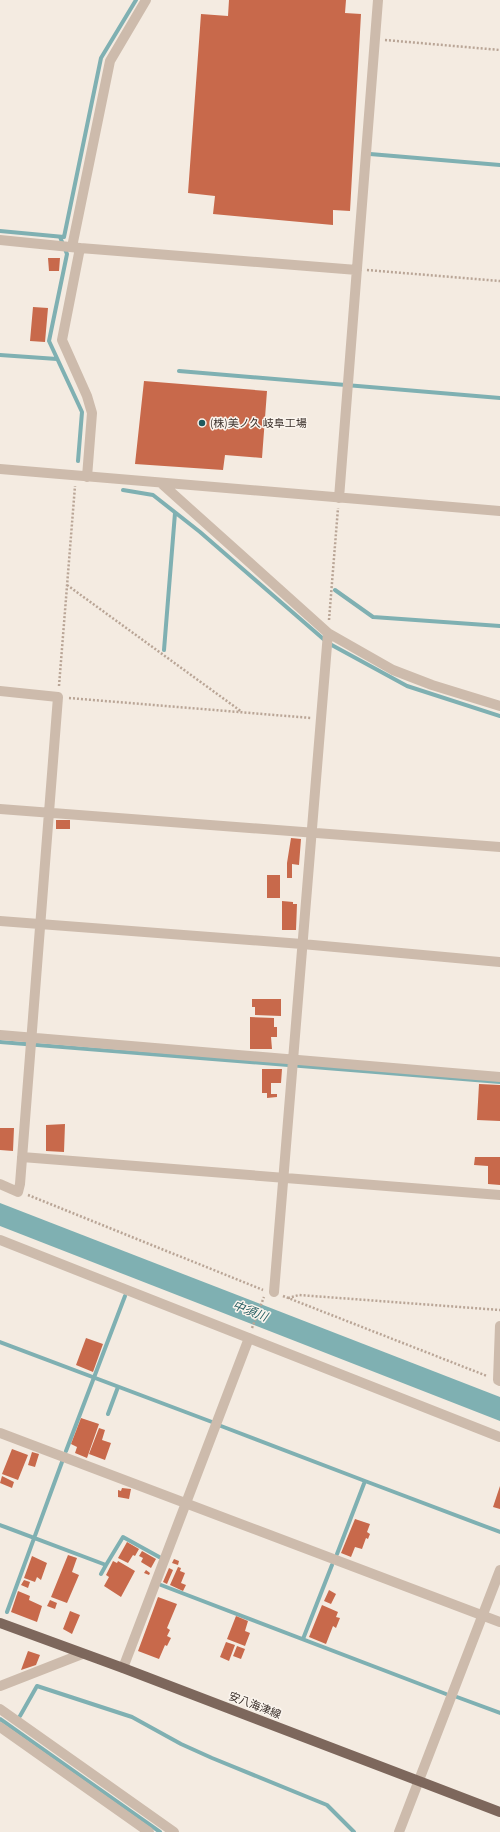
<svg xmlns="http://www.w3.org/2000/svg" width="500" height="1832" font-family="'Source Sans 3','Noto Sans JP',sans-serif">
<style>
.water{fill:#7fb0b2}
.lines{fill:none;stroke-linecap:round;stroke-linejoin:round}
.stream{stroke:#7fb0b2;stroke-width:4}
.building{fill:#c8694b}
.path{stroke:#b9a596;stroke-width:2.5;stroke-dasharray:2 2;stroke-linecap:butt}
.minor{stroke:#cdbbac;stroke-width:10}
.major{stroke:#7d675c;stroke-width:10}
.poi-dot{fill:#1f5a5e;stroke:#fbf5ee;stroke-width:1.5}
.labels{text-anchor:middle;stroke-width:3;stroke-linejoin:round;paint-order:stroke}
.poi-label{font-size:11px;fill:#3b302b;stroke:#fbf5ee;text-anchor:start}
.street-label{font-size:11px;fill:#3b302b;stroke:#fbf5ee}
.water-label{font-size:12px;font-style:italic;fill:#1f5a5e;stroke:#fbf5ee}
</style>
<rect width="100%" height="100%" fill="#f4ebe1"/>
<!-- water -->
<path class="water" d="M0,1203L500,1397V1421L0,1226Z"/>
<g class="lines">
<!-- stream -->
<path class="stream" d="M370,154L500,165
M0,231L64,237L101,58L136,0
M60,237L67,254L49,341L82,412L78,461
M0,355L57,359
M179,371L500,398
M123,490L153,495L200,532L328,643L407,686L500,716
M335,590L373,617L500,626
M164,650L175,513
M0,1042L500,1082
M0,1342L212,1422
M108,1414L118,1387
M221,1426L365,1481
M66,1451L125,1296
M0,1525L106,1565L123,1537L161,1558
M337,1554L365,1481L500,1532
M101,1574L106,1565
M161,1585L446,1694
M7,1612L62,1462
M303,1639L332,1565
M457,1697L500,1713
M20,1716L37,1686L132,1717L181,1744L212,1758L327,1805L354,1832
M0,1719L160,1832"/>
</g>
<!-- building -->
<path class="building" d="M229,0H346L345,13L361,14L350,211L333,210V225L213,214L215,196L188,193L201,14L228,16Z
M48,258H60L59,271H49Z
M33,307L48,308L45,342L30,341Z
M144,381L267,391L262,458L225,455L223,470L135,464Z
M56,820H70V829H56Z
M291,838L301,839L299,865L292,864V878H287V863Z
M267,875H280V898H267Z
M282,901L293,902V904H297L296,930H282Z
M252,999H281V1016L255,1015V1007H252Z
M250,1017L274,1018V1027H277V1037H271L272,1049H250Z
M262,1069H282L281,1083H271V1094H277V1097L267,1098V1093H262Z
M479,1084L500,1085V1121L477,1120Z
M65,1124L64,1152L46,1151V1125Z
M0,1128H14L13,1151L0,1150Z
M475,1157H500V1185L488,1184V1166L474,1165Z
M86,1338L103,1344L93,1372L76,1365Z
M81,1418L99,1424L87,1458L75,1453L77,1447L71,1444Z
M99,1428L105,1430L102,1440L111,1443L105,1460L89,1454Z
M12,1449L28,1455L18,1480L2,1474Z
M32,1452L39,1454L35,1467L28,1465Z
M2,1476L14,1482L12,1488L0,1483Z
M500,1486V1509L493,1507Z
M122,1488L131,1489L129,1499L118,1497V1490L121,1491Z
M355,1519L370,1524L367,1532L370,1534L368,1539L366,1538L362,1549L355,1547L351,1557L341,1553Z
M127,1542L139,1549L135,1556L133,1555L128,1563L118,1558Z
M142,1551L156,1559L151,1568L141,1562L143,1558L139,1556Z
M68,1555L77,1558L72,1572L79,1575L67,1603L51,1597Z
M32,1556L47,1563L41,1580L37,1577L35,1582L24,1578Z
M174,1559L179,1561L178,1565L172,1563Z
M113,1561L117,1563L118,1561L135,1571L121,1597L104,1586L109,1577L106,1575Z
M178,1567L181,1568L180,1571L185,1573L181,1583L186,1585L183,1591L170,1585Z
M169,1568L173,1570L167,1584L163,1582Z
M146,1570L150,1573L149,1575L144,1573Z
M24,1580L30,1582L28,1588L21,1585Z
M329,1590L336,1594L331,1604L324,1601Z
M18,1591L30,1596L29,1600L42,1606L37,1622L11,1612Z
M158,1597L177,1604L167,1628L170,1630L167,1636L171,1638L167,1646L165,1645L159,1659L138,1651Z
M50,1600L57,1603L55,1609L47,1606Z
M322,1605L338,1612L336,1617L340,1618L336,1628L333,1626L326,1644L309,1637Z
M70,1611L80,1615L72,1634L63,1629Z
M236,1616L248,1621L245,1631L250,1633L245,1646L227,1639Z
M226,1642L235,1645L229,1661L220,1657Z
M237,1646L245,1649L241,1659L233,1656Z
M28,1651L40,1655L36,1665L21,1670Z"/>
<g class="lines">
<!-- path -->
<path class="path" d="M385,40L500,50
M367,270L500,281
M67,585L242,712
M329,620L338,508
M59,686L75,486
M69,698L311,718
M28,1195L263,1290
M283,1296L487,1376
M288,1298L299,1295L500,1310
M252,1328L264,1297"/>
<!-- minor -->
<path class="minor" d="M0,240L80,248L357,270
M72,247L110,61L146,0
M80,248L62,340L87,396L92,413L87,477
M0,469L500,511
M161,483L328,633L393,670L432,685L500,706
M339,498L378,0
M0,691L58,697L20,1184L18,1192L0,1184
M0,809L500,847
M0,921L302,944L500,962
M0,1035L500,1077
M22,1157L500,1195
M0,1240L500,1437
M274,1292L328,633
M500,1326L498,1380L500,1381
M0,1433L500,1622
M123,1668L249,1338
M0,1686L82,1654
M0,1709L174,1832
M0,1727L149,1832
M399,1832L500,1570"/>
<!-- major -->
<path class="major" d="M0,1623L123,1668L500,1812"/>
</g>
<!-- markers -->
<circle class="poi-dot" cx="202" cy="423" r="4"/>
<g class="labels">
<!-- poi labels -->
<g class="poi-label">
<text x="210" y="427">(株)美ノ久 岐阜工場</text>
</g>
<!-- street labels -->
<g class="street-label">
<text transform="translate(255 1705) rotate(21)" y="4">安八海津線</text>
</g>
<!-- water labels -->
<g class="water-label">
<text transform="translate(250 1311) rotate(21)" y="4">中須川</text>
</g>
</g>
</svg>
